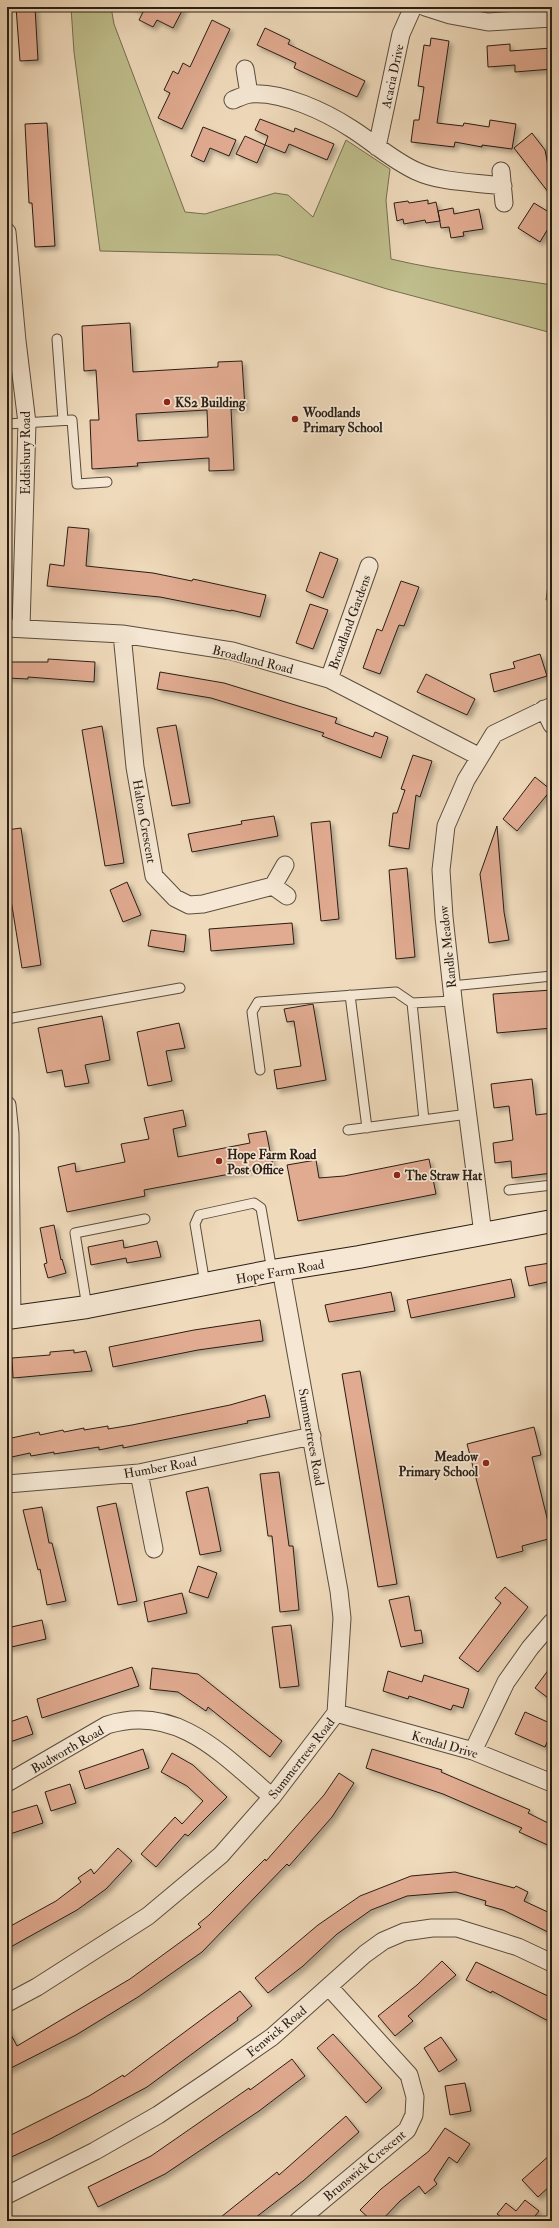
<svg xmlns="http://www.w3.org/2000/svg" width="559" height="2228" font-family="'IM FELL Double Pica',serif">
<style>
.green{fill:#bfbe8c;stroke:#746e50}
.building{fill:#e1ab91;stroke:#291e15;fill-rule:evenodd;filter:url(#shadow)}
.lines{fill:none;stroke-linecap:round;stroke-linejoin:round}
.lane-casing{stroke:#5a4d3e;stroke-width:11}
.street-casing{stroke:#5a4d3e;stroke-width:19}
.secondary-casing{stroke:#291e15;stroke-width:24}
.lane{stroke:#f5e7d3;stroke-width:9}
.street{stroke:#f5e7d3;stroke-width:17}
.secondary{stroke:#f5e7d3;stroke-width:22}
.poi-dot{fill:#8f2418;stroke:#f5e7d3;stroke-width:1.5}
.labels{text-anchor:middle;stroke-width:3.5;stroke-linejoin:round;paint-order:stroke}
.street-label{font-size:13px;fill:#291e15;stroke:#f5e7d3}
.poi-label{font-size:13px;font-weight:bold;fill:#291e15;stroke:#f5e7d3;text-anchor:start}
</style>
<defs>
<filter id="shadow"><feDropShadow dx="3.5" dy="3.5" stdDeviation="2" flood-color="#0004"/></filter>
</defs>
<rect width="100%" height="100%" fill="#efdabb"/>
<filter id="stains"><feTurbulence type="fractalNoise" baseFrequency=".005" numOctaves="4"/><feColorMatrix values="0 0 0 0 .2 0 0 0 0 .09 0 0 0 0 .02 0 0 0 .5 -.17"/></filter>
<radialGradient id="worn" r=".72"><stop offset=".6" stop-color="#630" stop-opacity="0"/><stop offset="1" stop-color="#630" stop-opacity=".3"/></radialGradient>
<!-- green -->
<path class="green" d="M71,7H111L114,24L185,212L205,214L275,193L288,195L313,217L346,140L390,169L386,200L391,259C444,272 498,276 552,285V333L387,289L278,255L100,251L74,52Z
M552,556V600H546Z"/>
<!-- building -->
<path class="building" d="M16,7H35L38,60L20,61Z
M132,7H184L173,28L157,20L153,27L139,20L143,12Z
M212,20L230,29L182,129L158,118L170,93L164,90L173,71L178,74L183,63L190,67Z
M265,28L290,40L288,44L365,81L357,97L294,68L296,63L257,45Z
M431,38L449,41L437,123L463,126L464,123L489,127L490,120L516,124L512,149L482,145V147L455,142L454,147L411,142L414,120H419L424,87L418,86L424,45L430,46Z
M510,44V51L552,48V69L515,72V65L488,67L487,46Z
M260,119L294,132L295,128L334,144L327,160L289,144L285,153L265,145L268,136L255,130Z
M47,123L55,246L35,247L32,203H29L25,124Z
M203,127L236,140L229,156L210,148L204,162L191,156Z
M532,133L545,150L552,186V197L514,148Z
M245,136L265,145L257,163L236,154Z
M428,200V204L436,202L440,221L426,223L425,220L404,224L403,219L397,221L394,203L408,201L409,203Z
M534,203L552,214V222L540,242L518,228Z
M453,208L454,214L479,209L483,229L463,232L464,236L451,238L449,227L441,228L438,211Z
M130,323L133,372L218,367V362L242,361L245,408L231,409L234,470L209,471V458L137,463L138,466L92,469L90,420H99L96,370L84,371L82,326ZM207,410L208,437L138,441L136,414Z
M68,527L89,529L86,566L153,573L192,581L193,579L266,595L260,617L231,610V611L160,597L47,586L50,564L64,566Z
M320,552L338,559L323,598L306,591Z
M401,581L419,587L404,626L399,625L380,674L363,668L377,629L382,631Z
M310,604L328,610L313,649L296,643Z
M540,654L547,676L494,692L490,674L515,668L513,662Z
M48,659L95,662L94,682L28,677V679L7,678V662H48Z
M160,672L224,683L337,718L335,723L373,737L375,732L388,737L381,758L322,736L324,733L260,713L211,698L157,689Z
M426,674L475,699L467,715L417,692Z
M176,725L190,803L172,806L157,728Z
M102,726L124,863L105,866L82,730Z
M413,755L432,761L420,797L416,795L409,849L389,846L393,813H397L405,790L401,789Z
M535,777L551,790L517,831L503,819Z
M274,816L278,836L192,852L188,834L242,824L241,821Z
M330,821L339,919L321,921L311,823Z
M497,826L504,912L509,940L489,943L480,874Z
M21,828L41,965L22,968L7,875V830Z
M407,868L415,957L396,959L389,870Z
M127,882L141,915L123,922L110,890Z
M292,923L294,944L211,951L209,929Z
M151,930L186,935L184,952L148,946Z
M552,990V1028L497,1033L493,994Z
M313,1004L326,1080L277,1089L274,1070L301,1066L294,1021L287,1022L284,1009Z
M102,1016L110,1060L85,1065L89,1083L65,1087L62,1070L47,1073L38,1028Z
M179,1023L185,1048L166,1051L172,1081L148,1086L137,1032Z
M532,1079L536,1115L552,1113V1173L512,1178L511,1161L495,1163L493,1143L513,1140L509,1106L494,1108L491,1084Z
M183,1110L186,1126L173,1129L178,1157L250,1143L248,1134L266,1131L273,1166L144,1190L145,1196L67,1212L58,1167L75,1163L76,1172L125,1162L121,1144L149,1139L144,1118Z
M429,1159L436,1194L298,1221L287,1165L316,1160L319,1178L344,1176Z
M54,1225L61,1260L62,1259L66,1273L48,1278L44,1264L47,1263L40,1228Z
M123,1240L124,1248L157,1241L161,1257L127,1263L126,1258L91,1265L88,1247Z
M550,1263L552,1281L529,1286L525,1267Z
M511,1279L515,1297L411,1318L407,1300Z
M391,1292L395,1311L329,1322L325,1305Z
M260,1320L263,1341L198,1350L113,1367L109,1347L194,1330Z
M74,1350V1353L86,1351L92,1371L13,1378L12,1358L50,1355V1352Z
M360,1371L397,1584L378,1587L342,1374Z
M265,1395L270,1417L247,1421L248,1423L123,1448V1445L99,1450V1447L54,1454V1452L31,1456L30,1453L7,1458V1439L39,1432L40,1435L63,1430L64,1432L84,1428V1430L108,1426V1429L132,1425L230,1405Z
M534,1427L541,1455L532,1457L552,1538L522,1546L523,1551L497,1558L467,1444Z
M279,1472L289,1546H293L299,1610L280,1612L272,1536H268L260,1474Z
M208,1487L221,1551L200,1555L186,1492Z
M116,1503L137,1601L118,1605L97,1507Z
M42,1507L49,1543H52L66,1601L47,1605L40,1569L38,1570L23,1510Z
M198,1566L217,1573L208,1598L189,1592Z
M505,1587L528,1607L478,1672L459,1658L501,1603L495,1598Z
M182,1593L187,1613L148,1622L144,1602Z
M409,1596L415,1631L421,1630L423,1643L401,1647L389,1600Z
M42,1620L46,1639L7,1648V1628Z
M291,1625L299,1686L280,1688L272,1627Z
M552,1665V1701L535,1688Z
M132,1667L139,1686L42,1718L37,1699Z
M152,1668L198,1674L282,1741L270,1757L208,1707L206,1711L178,1692L150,1689Z
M388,1671L422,1682L424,1675L469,1689L463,1708L453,1705L451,1710L409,1696L408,1699L383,1691Z
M525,1712L552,1724V1731L545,1747L515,1734Z
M27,1716L33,1734L10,1742L7,1734V1723Z
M143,1749L149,1768L85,1789L79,1771Z
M372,1749L442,1770L441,1772L530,1810L528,1813L552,1825V1847L519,1832L522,1828L480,1810L443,1794L366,1768Z
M172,1753L193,1765L227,1797L188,1836L185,1834L156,1867L141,1854L175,1817L182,1824L203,1801L187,1786L161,1772Z
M339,1773L354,1783L332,1817L289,1866L287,1864L202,1952L138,1997L76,2035L7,2070V2027L17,2046L130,1979L201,1927L198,1924L209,1915L265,1859L266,1861L324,1795Z
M70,1784L76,1803L51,1811L45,1792Z
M37,1805L43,1823L7,1835V1814Z
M118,1848L132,1861L106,1889L77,1910L7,1949V1928L56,1901L81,1882L78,1878L91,1869L94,1874Z
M455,1872L514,1888L516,1886L528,1892L524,1901L552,1914V1934L503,1910L485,1905L486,1901L456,1892L407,1896L371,1910L337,1934L303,1966L268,1993L255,1978L318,1925L360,1896L411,1876Z
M442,1961L456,1975L408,2016L413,2021L395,2036L378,2016L417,1985Z
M476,1962L552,1998V2023L492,1991L491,1993L466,1980Z
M240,1991L252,2006L237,2018L238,2020L147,2087L50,2139L7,2159V2137L89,2096L123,2075L124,2077Z
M333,2034L382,2088L366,2103L317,2048Z
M441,2037L457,2060L439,2072L424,2048Z
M292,2059L305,2076L259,2111L165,2174L98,2207L88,2187L151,2156L249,2088L250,2090Z
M465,2083L471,2111L450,2115L445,2086Z
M346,2116L359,2132L303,2181L251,2221H216L277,2172L279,2175Z
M445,2128L470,2144L457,2163L449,2157L434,2180L437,2184L425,2194L419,2186L400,2201L381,2221H372L360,2210L381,2189L429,2151Z
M552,2153V2184L538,2197L522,2180Z
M525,2200L539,2211L531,2221H507L497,2214L506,2203L516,2211Z"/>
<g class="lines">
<!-- lane casing -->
<g class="lane-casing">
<path id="lane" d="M57,339L63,420
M7,424L72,420L77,484L107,482
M451,986L552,976
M350,995L367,1128
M412,1003L424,1120
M7,1019L180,988
M260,1070L252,1012L258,1002L396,992L412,1003L453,1001
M348,1130L468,1114
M509,1190L552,1185
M205,1284L195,1224L199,1215L254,1203L261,1208L272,1271
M87,1307L75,1233L145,1219"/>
</g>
<!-- street casing -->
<g class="street-casing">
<path id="street" d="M425,7L450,15L488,22L552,18
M245,69L249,94
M233,100C238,98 244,95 250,94C282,91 326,112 352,129C374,143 392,160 416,171C442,183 474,182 503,186
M377,147L401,34L413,7
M501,171L504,203
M7,232L17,341L27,423L21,628
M7,628L122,634L232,651L329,679L480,757
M122,634L135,767L154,876L175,898L189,905L203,904L273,886L285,865
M329,679L369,566
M544,709L552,725
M273,886L287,896
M7,1105L10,1134L12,1317
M483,1234L454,1008L444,917L441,870L446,826L466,780L494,734L552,706
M139,1473L154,1549
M7,1484L139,1473L312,1436
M336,1713L473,1751L552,1783
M473,1751L506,1682L530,1648L552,1622
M7,1783L107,1725C177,1703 223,1755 272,1797
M7,2003L37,1987L148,1916L221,1855L272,1797L336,1713L342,1618L339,1591L281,1269
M7,2195L95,2151L158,2115L213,2078L272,2037L365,1954L383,1941L404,1932L432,1928H457L518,1947L552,1963
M298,2221L407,2130L414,2115L415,2097L409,2075L329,1987"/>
</g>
<!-- secondary casing -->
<g class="secondary-casing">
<path id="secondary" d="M7,1318L87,1307L272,1271L359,1257L552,1221"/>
</g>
<!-- lane -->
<use href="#lane" class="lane"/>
<!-- street -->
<use href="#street" class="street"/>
<!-- secondary -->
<use href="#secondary" class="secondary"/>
</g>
<!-- markers -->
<g class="poi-dot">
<circle cx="167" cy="402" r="4"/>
<circle cx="295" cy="419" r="4"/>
<circle cx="219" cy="1161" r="4"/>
<circle cx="397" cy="1175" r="4"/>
<circle cx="486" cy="1463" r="4"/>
</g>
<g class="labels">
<!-- street labels -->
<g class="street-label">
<text transform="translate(392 76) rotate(-78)" y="5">Acacia Drive</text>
<text transform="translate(25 453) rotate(-90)" y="5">Eddisbury Road</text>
<text transform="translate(349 622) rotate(-70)" y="5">Broadland Gardens</text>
<text transform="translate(253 659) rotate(14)" y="5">Broadland Road</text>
<text transform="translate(145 821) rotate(80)" y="5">Halton Crescent</text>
<text transform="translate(447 947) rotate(-96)" y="5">Randle Meadow</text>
<text transform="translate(280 1271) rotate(-10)" y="5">Hope Farm Road</text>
<text transform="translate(312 1437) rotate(80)" y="5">Summertrees Road</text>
<text transform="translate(160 1467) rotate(-10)" y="5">Humber Road</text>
<text transform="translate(445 1744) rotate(16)" y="5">Kendal Drive</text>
<text transform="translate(67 1749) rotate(-30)" y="5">Budworth Road</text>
<text transform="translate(301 1758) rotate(-52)" y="5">Summertrees Road</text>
<text transform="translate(276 2031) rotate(-39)" y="5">Fenwick Road</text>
<text transform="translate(364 2165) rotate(-40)" y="5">Brunswick Crescent</text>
</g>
<!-- poi labels -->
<g class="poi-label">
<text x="175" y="407">KS2 Building</text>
<text x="303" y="417">Woodlands<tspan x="303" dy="15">Primary School</tspan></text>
<text x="227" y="1159">Hope Farm Road<tspan x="227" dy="15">Post Office</tspan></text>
<text x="405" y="1180">The Straw Hat</text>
<text x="478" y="1461" text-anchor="end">Meadow<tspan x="478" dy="15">Primary School</tspan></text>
</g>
</g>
<!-- margin -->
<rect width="559" height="2228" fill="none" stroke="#efdabb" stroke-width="24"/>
<rect x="8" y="8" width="543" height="2212" fill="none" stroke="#291e15" stroke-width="2"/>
<rect x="12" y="12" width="535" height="2204" fill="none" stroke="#291e15"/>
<rect width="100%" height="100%" filter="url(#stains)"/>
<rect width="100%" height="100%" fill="url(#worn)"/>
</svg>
